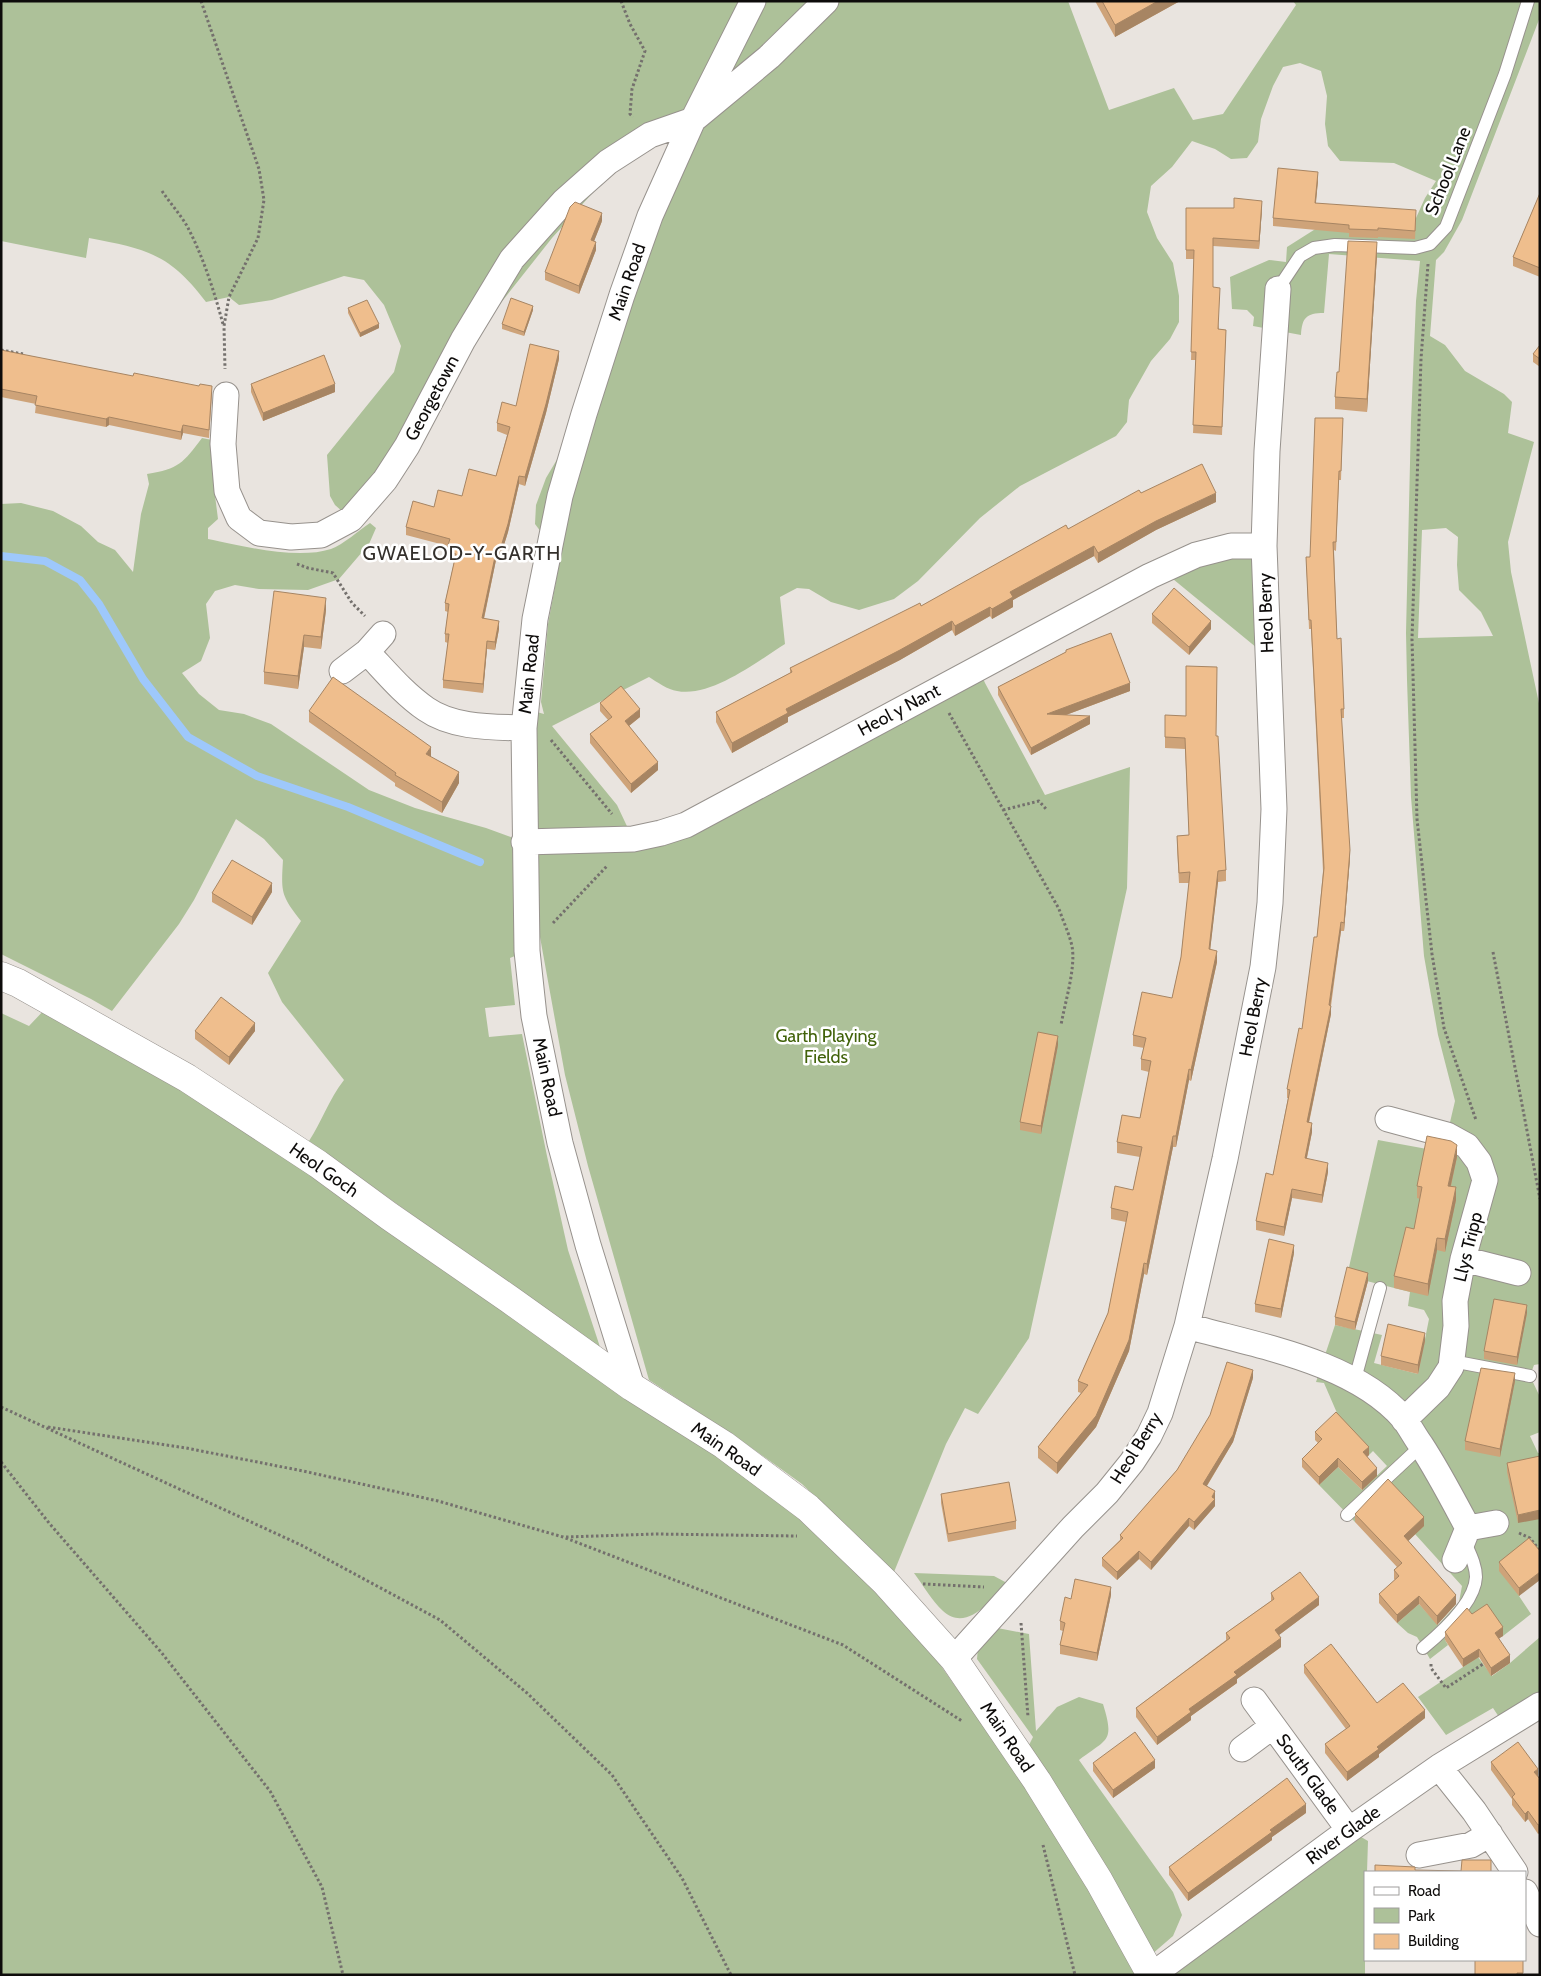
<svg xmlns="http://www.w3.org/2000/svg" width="1541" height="1976" font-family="Cabin,sans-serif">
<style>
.green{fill:#adc199;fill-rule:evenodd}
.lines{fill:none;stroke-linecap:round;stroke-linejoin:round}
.stream{stroke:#9ec8fb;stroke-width:8}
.lane-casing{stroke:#97928d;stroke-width:14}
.street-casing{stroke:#97928d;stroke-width:27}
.secondary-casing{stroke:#97928d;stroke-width:29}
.path{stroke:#74706d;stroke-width:3;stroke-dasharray:2.5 2.5;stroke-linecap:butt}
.lane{stroke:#fff;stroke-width:12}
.street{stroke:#fff;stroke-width:25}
.secondary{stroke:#fff;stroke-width:28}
.wall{fill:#cea379}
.shaded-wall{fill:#a78563}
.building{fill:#efbe8d;stroke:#a78563}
.labels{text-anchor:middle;stroke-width:5;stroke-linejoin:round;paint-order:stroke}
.street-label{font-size:18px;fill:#0e0c0b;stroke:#fff}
.park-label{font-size:18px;fill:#41620a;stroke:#fff}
.quarter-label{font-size:20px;letter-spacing:1px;fill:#34302c;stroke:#fff}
</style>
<rect width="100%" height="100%" fill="#e9e4df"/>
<!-- green -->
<path class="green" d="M1,1H1068L1109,110L1174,88L1193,120L1223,114L1296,5L1293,1H1540V17L1462,220L1444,252L1436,260L1430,336L1445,345L1465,371L1504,394L1512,402L1508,433L1534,442L1508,542L1511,572L1540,708V1364L1534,1365L1530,1376L1540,1397V1432L1530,1436L1538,1453H1540V1560L1519,1596L1531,1614L1503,1636L1445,1640L1448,1645L1430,1659L1417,1637L1408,1633L1397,1623L1419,1604L1438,1625L1459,1602L1462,1586L1415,1534L1355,1522L1319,1485L1338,1467L1362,1490L1387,1466L1373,1451L1369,1455L1336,1421L1337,1413L1324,1383L1316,1382L1335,1325L1382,1335L1374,1363L1418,1374L1429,1319L1424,1310L1408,1306L1410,1292L1347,1276L1378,1140L1427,1149L1447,1135L1455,1101L1438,1035L1424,956L1411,797L1407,680L1406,633L1411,421L1416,301L1420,261L1329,254L1324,313C1306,313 1302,318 1301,335L1253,326L1254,317L1247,310L1232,309L1230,277L1269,260L1286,262L1287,247L1317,228L1416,218L1425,198L1436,181L1394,163L1340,161L1328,146L1325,124L1327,96L1321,71L1300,63L1283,67L1273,86L1261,119L1258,142L1247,158L1231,159L1215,149L1192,141L1172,167L1151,186L1147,212L1157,238L1173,263L1179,296V322L1170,339L1151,361L1129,400L1127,422L1116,436L1020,486L980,518L918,581L894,599L859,610L831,602L809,589L797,588L780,597L785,644C758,661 711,698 677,691C668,690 657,682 649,677L552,726L617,805L633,839L978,667L985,683L1045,795L1130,767L1127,888L1029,1338L978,1414L965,1408L946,1444L894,1572L802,1484L735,1436L649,1380L588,1166L565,1075L540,937L527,951L510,958L515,1005L485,1008L489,1037L522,1034L547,1156L568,1250L601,1350L309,1141C322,1121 329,1099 344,1080L282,1002L268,973L301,921C281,895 281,893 283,860L264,839L236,819L194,900L179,924L112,1011L91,999L1,954V504L21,503L53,511L81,526L98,542L115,550L133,572L141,514L149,484L147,474C179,469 183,463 202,438L212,440L213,480L218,519L208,528V539C242,546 297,560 331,549C343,545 359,530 370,523L376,528L369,544L339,579L308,590L259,589L235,585L215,591L206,604L210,638L201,661L182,673L199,694L219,710L244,714L271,724L369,790L415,808L486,828L524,842L526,709L544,714L541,702L548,624L559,565L550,544L535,524L536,505L546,478L584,414L693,121L650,144L606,178L552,238L500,304L479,323L351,519L335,505L330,496L327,455L394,372L401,346L384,305L364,280L344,276L272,300L239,305L229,297L206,302C169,253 146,249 89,238L86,258L1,241ZM1446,528L1458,537L1457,565L1459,590L1481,612L1493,636L1418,638L1422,530Z
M1264,546L1268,657L1162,570Z
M47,1007L150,1061L759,1476L894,1599L1080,1864L1148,1975H1V1013L29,1026Z
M914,1573L994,1576L1007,1583C992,1599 967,1633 943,1611C932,1601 923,1585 914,1573Z
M992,1627L1029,1634L1036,1731L1057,1707L1079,1697L1103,1704C1115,1743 1107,1738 1079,1760L1173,1892L1182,1915L1173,1936L1144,1961L1022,1759L1033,1737L977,1659L978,1647Z
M1540,1637V1705L1505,1726L1493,1708L1446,1735L1418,1697L1478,1657L1492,1676L1510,1663Z
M1349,1830L1368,1841L1367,1872H1365V1975H1152Z"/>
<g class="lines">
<!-- stream -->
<path class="stream" d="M1,556L45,561L80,580L99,604L143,679L188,737L257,776L348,807L480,862"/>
<!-- lane casing -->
<g class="lane-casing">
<path id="lane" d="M1278,289L1300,256L1314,248L1335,245L1415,248L1430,244L1446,227L1505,74L1528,1
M1452,1361L1530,1376
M1355,1379L1380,1288
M1347,1515L1421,1446
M1423,1648C1441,1633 1475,1603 1476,1577C1476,1564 1469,1552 1464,1540"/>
</g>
<!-- street casing -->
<g class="street-casing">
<path id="street" d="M226,395L223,444L227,491L239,518L259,533L291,537L321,535L351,519L385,480L407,446L463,340L512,259L564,201L608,162L650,135L693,120L769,57L826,1
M367,652C386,672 403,693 426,709C453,728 492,727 524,728
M342,671L367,652L383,634
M524,842L633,839L661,833L686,825L1150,576L1196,555L1231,546H1264
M1388,1119L1447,1135L1467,1146L1479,1162L1485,1180L1463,1259L1455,1301L1456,1326L1451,1367L1438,1387L1404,1420
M1463,1259L1518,1273
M1187,1326C1257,1346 1354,1361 1404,1419C1410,1427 1415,1437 1421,1445C1438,1471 1453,1500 1468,1528L1496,1523
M632,1387L588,1245L560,1143L534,1016L527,951L524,728L535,619L560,496L584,414L622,295L650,216L693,120L753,1
M1455,1560L1468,1528
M954,1659L1073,1527L1107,1493L1132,1462L1149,1436L1160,1413L1187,1326L1225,1159L1263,967L1270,903L1274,809L1264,546L1267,451L1278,289
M1254,1700L1273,1726
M1242,1749L1273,1726L1349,1830
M1439,1767L1474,1811L1515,1872
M1419,1855L1471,1845L1490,1834
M1525,1892L1540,1924
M1152,1975L1349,1830L1439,1767L1540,1705"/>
</g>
<!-- secondary casing -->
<g class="secondary-casing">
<path id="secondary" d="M1,976L18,983L187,1078L318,1164L389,1216L509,1299L632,1387L724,1445L808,1508L885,1582L954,1659L1037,1781L1099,1881L1151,1975"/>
</g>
<!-- path -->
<path class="path" d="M201,1L259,169L264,200L258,238L229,297L224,326L225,369
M621,1L630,24L645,51L632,89L630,114L633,117
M162,191C170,203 180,214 187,226C203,256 214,291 223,324
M1428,264L1421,359L1412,639L1417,819L1432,954L1444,1028L1476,1120
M1,350L23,354
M297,564L308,568L333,573L352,603L365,616
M949,713L1059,909C1063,921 1069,933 1072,946C1076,968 1065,1002 1061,1025
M551,740L612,814
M1003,810L1039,801L1046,809
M553,923L607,866
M1493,952L1540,1199
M1,1407L301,1545L440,1620L527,1693L612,1775L682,1878L731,1975
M48,1427L186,1448L303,1471L438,1501L563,1537L843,1645L962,1721
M1,1462L49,1523L161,1652L270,1791L322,1887L343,1975
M1519,1533L1530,1538L1540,1551
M566,1537L657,1534L797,1536
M923,1584L984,1587
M1021,1623L1028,1717
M1431,1664V1668L1446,1688L1483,1664
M1043,1845L1075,1975"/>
<!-- lane -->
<use href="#lane" class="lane"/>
<!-- street -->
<use href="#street" class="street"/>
<!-- secondary -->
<use href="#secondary" class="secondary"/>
</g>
<!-- wall -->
<path class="wall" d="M1095,1H1180L1115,37Z
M1318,180L1316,203L1416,218L1415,239L1378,237V238L1349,237V233L1273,226V218Z
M1540,193V277L1513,266V257Z
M1186,208L1262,209L1259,249L1213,246V287L1219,329L1226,330L1222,435L1193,433L1196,360H1191L1194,259H1186Z
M602,221L594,241L596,250L579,294L545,280V272Z
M1377,255L1367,412L1335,409V397L1339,372Z
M348,308L379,328L360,337L348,313Z
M533,310L524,336L502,329V324Z
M1540,345V367L1533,362V354Z
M1,350L212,394L209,438L183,433L181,440L109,425L106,427L35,413L36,404L1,397Z
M559,359L546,413L525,486L519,484L508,532L499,561L496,560L484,619L499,629L495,650L487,649L483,693L443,688V680L448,643L445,642V634L448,612L445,611V603L454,562L446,559V551L448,546L406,535V527L434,507L462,496L496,476L507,435L497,431V423L516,406Z
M251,384L335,392L263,421L251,392Z
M1343,418L1341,480H1339L1336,551L1334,550L1337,639L1344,709V718H1341L1350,858L1344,931H1341L1331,1006V1014L1309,1123L1312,1132L1307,1158L1328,1172L1322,1203L1292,1198L1284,1236L1256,1230V1221L1273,1175L1288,1098H1287V1089L1302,1029L1317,937L1323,871L1311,629H1309L1306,557H1310Z
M1216,502L1156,530L1098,563L1094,556L1013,600V607L992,619L990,616L955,636L952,630L900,660L788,717V722L732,753L716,722V712L790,673V668L921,606L1068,529Z
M326,610L321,649L304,647L298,689L264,684V672Z
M1152,614L1211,629L1189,655L1152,623Z
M1066,650L1130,691L1066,715L1090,724L1031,755L998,695V687L1066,652Z
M600,703L640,717L629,726L658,770L631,793L590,743V734L608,720L600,711Z
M309,711L459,783L442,813L395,786V783L309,722Z
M1216,736L1226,870V881L1218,882L1210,950L1217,962L1191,1081L1189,1080L1176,1147H1173L1147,1275L1144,1274L1129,1351L1096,1427L1057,1474L1038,1458V1447L1081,1393L1078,1392V1381L1108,1313L1126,1222L1111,1219V1208L1133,1190L1140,1157L1117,1153V1142L1140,1118L1149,1072L1141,1070V1059L1144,1048L1133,1046V1035L1172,998L1181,957L1189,883H1179L1177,847V836L1189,835L1185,749L1165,748V737Z
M272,892L252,925L212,902V893Z
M195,1031H255L229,1065L195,1039Z
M1058,1045L1041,1134L1020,1130V1122Z
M1457,1157L1451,1186L1456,1200L1445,1252L1437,1250L1428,1296L1394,1288V1276L1414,1229L1420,1199L1417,1198V1186Z
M1294,1253L1281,1318L1255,1312V1304Z
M1368,1281L1355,1330L1335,1325V1317Z
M1527,1313L1517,1365L1484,1359V1351Z
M1425,1341L1418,1374L1381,1365V1356Z
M1253,1378L1233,1442L1207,1486L1215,1499V1506L1194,1530L1189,1526L1151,1570L1139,1559L1117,1580L1102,1566V1558L1120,1540V1535L1177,1470Z
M1515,1381L1500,1457L1465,1450V1441Z
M1315,1432L1369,1455L1367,1457L1377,1476L1362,1490L1338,1467L1319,1485L1302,1467V1459L1318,1443L1315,1440Z
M1540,1456L1518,1523L1507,1472V1463Z
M941,1494L1016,1521V1529L948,1542L941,1503Z
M1355,1514L1424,1526L1408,1541L1456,1604L1437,1625L1419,1604L1397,1623L1379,1603V1594L1395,1580L1394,1579V1570L1397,1567L1355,1522Z
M1529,1538L1519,1596L1499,1571V1562Z
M1271,1593L1319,1605L1279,1635L1281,1647L1237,1679V1683L1191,1716V1720L1157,1745L1136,1717V1708L1226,1640V1633L1271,1601Z
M1111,1595L1097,1661L1060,1654V1645L1063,1631L1060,1630V1621Z
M1472,1614L1503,1636L1499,1638L1510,1663L1491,1676L1479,1657L1463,1667L1445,1640V1632Z
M1304,1665L1377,1703L1425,1718L1379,1754V1757L1347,1781L1325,1753V1744L1346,1729L1304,1673Z
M1491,1762L1538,1776L1540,1779V1832L1538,1834L1528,1819L1525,1822L1512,1805V1799L1491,1770Z
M1093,1763L1155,1768L1113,1798L1093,1771Z
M1306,1813L1272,1837V1840L1188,1901L1169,1875V1867Z
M1523,1960V1975H1475Z"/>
<!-- shaded-wall -->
<path class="shaded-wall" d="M1158,1H1180L1115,37V25Z
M1318,172V180L1315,211V203Z
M1262,201V209L1259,249V241Z
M602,213V221L591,249V240Z
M596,242V250L579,294V286Z
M1377,242V255L1367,412V399Z
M533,306V310L524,336V332Z
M379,324V328L360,337V333Z
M559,351V359L546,413L525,486V477Z
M335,384V392L263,421V413Z
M109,417V425L106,427V419Z
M183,425V433L181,440V432Z
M519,476V484L508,532L499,561V553Z
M1216,493V502L1156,530L1098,563V553L1156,521Z
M1094,546V556L1013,600V607L992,619V609L1010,592Z
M496,552V560L482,627V618Z
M326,598V610L321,649V637Z
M990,607V616L955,636V626Z
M499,621V629L495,650V642Z
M952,621V630L900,660L788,717V722L732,753V743L786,709Z
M1211,621V629L1189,655V647Z
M304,635V647L298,689V676Z
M487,641V649L483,693V684Z
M1130,683V691L1047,722V714Z
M640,709V717L625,729V721Z
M1090,716V724L1031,755V748Z
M431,747V758L426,754Z
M658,762V770L631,793V784Z
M459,772V783L442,813V802Z
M1350,850V858L1344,931V923Z
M1218,871V882L1209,960V949Z
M272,883V892L252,925V917Z
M1341,922V931L1329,1014L1331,1006V1014L1307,1131V1122L1329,1005Z
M1217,951V962L1191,1081V1070Z
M255,1023V1031L229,1065V1057Z
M1058,1036V1045L1041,1134V1126Z
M1189,1069V1080L1176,1147V1136Z
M1312,1123V1132L1305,1166V1158Z
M1173,1136V1147L1147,1275V1264Z
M1457,1145V1157L1448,1198V1186Z
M1328,1163V1172L1322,1203V1195Z
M1456,1187V1200L1445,1252V1239Z
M1292,1189V1198L1284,1236V1227Z
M1437,1238V1250L1428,1296V1284Z
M1294,1245V1253L1281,1318V1309Z
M1144,1263V1274L1129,1351L1096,1427L1057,1474V1463Z
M1368,1273V1281L1355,1330V1322Z
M1527,1305V1313L1517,1365V1357Z
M1425,1333V1341L1418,1374V1365Z
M1253,1370V1378L1233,1442L1203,1492V1484Z
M1515,1373V1381L1500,1457V1449Z
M1369,1447V1455L1363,1461V1452Z
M1338,1458V1467L1319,1485V1477Z
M1377,1468V1476L1362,1490V1482Z
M1215,1491V1506L1194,1530V1522L1212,1497Z
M1540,1510V1519L1518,1523V1515Z
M1424,1517V1526L1404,1545V1536Z
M1189,1518V1526L1151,1570V1562Z
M1139,1551V1559L1117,1580V1572Z
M1540,1572V1580L1519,1596V1588Z
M1111,1587V1595L1097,1661V1653Z
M1456,1595V1604L1437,1625V1616Z
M1419,1596V1604L1397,1623V1615Z
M1319,1597V1605L1275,1638V1630Z
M1503,1627V1636L1495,1641V1633Z
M1281,1638V1647L1237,1679V1683L1191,1716V1720L1157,1745V1737L1189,1709L1234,1672Z
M1479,1649V1657L1463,1667V1659Z
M1510,1655V1663L1491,1676V1668Z
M1425,1710V1718L1379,1754V1757L1347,1781V1772L1377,1747Z
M1155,1760V1768L1113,1798V1790Z
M1538,1769V1778L1534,1772Z
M1306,1804V1813L1272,1837V1840L1188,1901V1893L1270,1830Z
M1528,1811V1819L1525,1822V1814Z
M1540,1824V1832L1538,1834V1825Z"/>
<!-- building -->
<path class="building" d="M1102,1H1158L1115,25Z
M1278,168L1318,172L1315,203L1416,210L1415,231L1378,228V230L1349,229V225L1273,218Z
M1540,193V268L1513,257Z
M1234,198L1262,201L1259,241L1213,238V287L1220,288L1218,329L1226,330L1222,427L1193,425L1196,352H1191L1194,250H1186V208H1234Z
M575,202L602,213L591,240L596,242L579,286L545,272L570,207Z
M1348,241L1377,242L1367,399L1335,397L1337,372H1339Z
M511,298L533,306L524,332L502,324Z
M367,300L379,324L360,333L348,308Z
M530,344L559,351L546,404L525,477L519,476L508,524L499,553L496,552L482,618L499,621L495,642L487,641L483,684L443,680L449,634H445L449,604L445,603L456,554L446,551L450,539L406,527L413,501L434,507L438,490L462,496L469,469L496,476L510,427L497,423L502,402L516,406Z
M1540,345V359L1533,354Z
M1,350L133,376L134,373L199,386L200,384L212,386L209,430L183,425L181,432L109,417L106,419L35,405L37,396L1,389Z
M324,355L335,384L263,413L251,384Z
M1315,418H1343L1341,471H1339L1336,542H1333L1337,639L1341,638L1344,709H1341L1350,850L1344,923L1341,922L1329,1005L1331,1006L1307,1122L1312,1123L1305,1158L1328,1163L1322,1195L1292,1189L1284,1227L1256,1221L1266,1173L1273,1175L1290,1090L1287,1089L1299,1028L1302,1029L1314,937H1317L1324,868L1311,620H1309L1306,557H1310Z
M1202,464L1216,493L1156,521L1098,553L1094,546L1010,592L1013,597L992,609L990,607L955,626L952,621L900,650L786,709L788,713L732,743L716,712L792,672L790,668L920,603L921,606L1066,525L1068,529L1139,490L1141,493Z
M1174,588L1211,621L1189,647L1152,614Z
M274,591L326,598L321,637L304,635L298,676L264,672Z
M1111,633L1130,683L1047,714L1090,716L1031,748L998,687L1066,652V650Z
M1186,666L1217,667L1216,736H1218L1226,870L1218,871L1209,949L1217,951L1191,1070L1189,1069L1176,1136H1173L1147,1264L1144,1263L1129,1340L1096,1416L1057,1463L1038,1447L1088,1385L1078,1381L1108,1313L1128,1212L1111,1208L1115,1186L1133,1190L1142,1147L1117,1142L1122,1115L1140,1118L1151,1061L1141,1059L1146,1038L1133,1035L1142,992L1172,998L1181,957L1190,872L1179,873L1177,836L1189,835L1185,738L1165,737V715L1186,716Z
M333,677L431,747L426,754L459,772L442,802L395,775L396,773L309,711Z
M621,686L640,709L625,721L658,762L631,784L590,734L612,717L600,703Z
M232,860L272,883L252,917L212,893Z
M221,997L255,1023L229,1057L195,1031Z
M1038,1032L1058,1036L1041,1126L1020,1122Z
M1427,1136L1451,1141L1457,1145L1448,1186L1456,1187L1445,1239L1437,1238L1428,1284L1394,1276L1406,1227L1414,1229L1422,1187L1417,1186Z
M1269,1239L1294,1245L1281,1309L1255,1304Z
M1347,1267L1368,1273L1355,1322L1335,1317Z
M1494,1299L1527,1305L1517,1357L1484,1351Z
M1388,1324L1425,1333L1418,1365L1381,1356Z
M1227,1362L1253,1370L1233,1435L1203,1484L1215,1491L1212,1497L1215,1499L1194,1522L1189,1518L1151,1562L1139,1551L1117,1572L1102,1558L1123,1538L1120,1535L1177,1470L1210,1415Z
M1481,1368L1515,1373L1500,1449L1465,1441Z
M1336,1412L1369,1447L1363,1452L1377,1468L1362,1482L1338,1458L1319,1477L1302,1459L1322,1439L1315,1432Z
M1540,1456V1510L1518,1515L1507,1463Z
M1388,1479L1424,1517L1404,1536L1456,1595L1437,1616L1419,1596L1397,1615L1379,1594L1399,1576L1394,1570L1402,1563L1355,1514Z
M1009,1482L1016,1521L948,1534L941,1494Z
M1529,1538L1540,1551V1572L1519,1588L1499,1562Z
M1300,1572L1319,1597L1275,1630L1281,1638L1234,1672L1237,1675L1189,1709L1191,1712L1157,1737L1136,1708L1230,1638L1226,1633L1274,1599L1271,1593Z
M1075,1579L1111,1587L1097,1653L1060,1645L1065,1623L1060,1621L1065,1597L1071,1599Z
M1487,1604L1503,1627L1495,1633L1510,1655L1491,1668L1479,1649L1463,1659L1445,1632L1467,1608L1472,1614Z
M1331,1644L1377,1703L1403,1683L1425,1710L1377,1747L1379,1749L1347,1772L1325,1744L1350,1726L1304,1665Z
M1135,1732L1155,1760L1113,1790L1093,1763Z
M1518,1742L1538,1769L1534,1772L1540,1779V1824L1538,1825L1528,1811L1525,1814L1512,1797L1515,1794L1491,1762Z
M1287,1778L1306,1804L1270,1830L1272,1832L1188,1893L1169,1867Z
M1462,1860H1491V1872H1375V1865L1415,1867V1870L1461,1871Z
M1475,1960H1523V1973H1517V1975H1475Z"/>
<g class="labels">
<!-- street labels -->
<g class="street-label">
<text transform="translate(1448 171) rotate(-68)" y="6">School Lane</text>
<text transform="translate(627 282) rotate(-71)" y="6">Main Road</text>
<text transform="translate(432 398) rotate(-62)" y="6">Georgetown</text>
<text transform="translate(1266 613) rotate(-92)" y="6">Heol Berry</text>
<text transform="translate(529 674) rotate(-84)" y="6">Main Road</text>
<text transform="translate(899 710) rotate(-28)" y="6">Heol y Nant</text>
<text transform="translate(1253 1017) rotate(-79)" y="6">Heol Berry</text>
<text transform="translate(547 1077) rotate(78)" y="6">Main Road</text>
<text transform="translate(324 1170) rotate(35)" y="6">Heol Goch</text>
<text transform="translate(1468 1247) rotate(-76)" y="6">Llys Tripp</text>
<text transform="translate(1136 1448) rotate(-58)" y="6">Heol Berry</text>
<text transform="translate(726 1449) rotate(35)" y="6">Main Road</text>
<text transform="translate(1007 1737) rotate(56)" y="6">Main Road</text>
<text transform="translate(1308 1774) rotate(54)" y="6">South Glade</text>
<text transform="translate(1343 1835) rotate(-36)" y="6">River Glade</text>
</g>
<!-- park labels -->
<g class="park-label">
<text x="826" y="1042">Garth Playing<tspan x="826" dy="21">Fields</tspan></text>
</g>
<!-- quarter labels -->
<g class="quarter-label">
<text x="462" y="560">GWAELOD-Y-GARTH</text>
</g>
</g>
<!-- border -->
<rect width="1541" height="1976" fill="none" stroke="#0e0c0b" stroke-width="5"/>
<!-- legend -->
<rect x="1364" y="1871" width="162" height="90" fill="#ffffff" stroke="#9f9e9d"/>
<rect x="1374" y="1887" width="25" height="8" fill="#ffffff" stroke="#9f9e9d"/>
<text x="1408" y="1896" font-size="15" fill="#0e0c0b">Road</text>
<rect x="1374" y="1908" width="25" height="15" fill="#adc199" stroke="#9f9e9d"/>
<text x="1408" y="1921" font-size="15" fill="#0e0c0b">Park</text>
<rect x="1374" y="1934" width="25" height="15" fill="#efbe8d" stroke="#9f9e9d"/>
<text x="1408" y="1946" font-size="15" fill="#0e0c0b">Building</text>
</svg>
